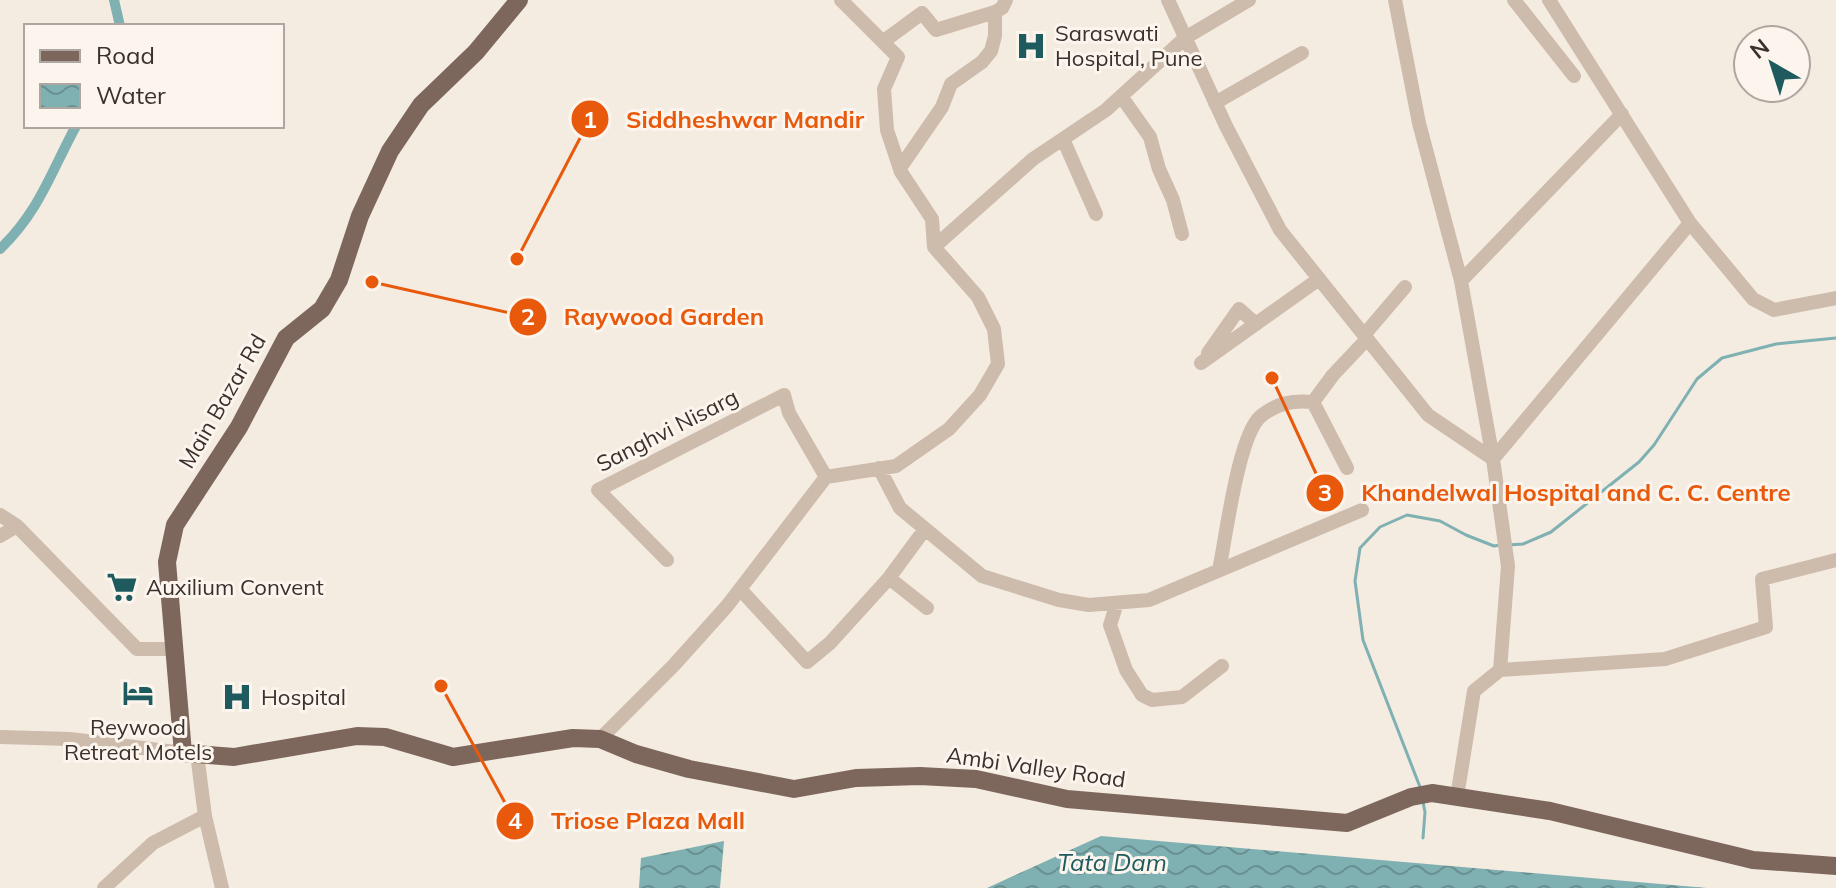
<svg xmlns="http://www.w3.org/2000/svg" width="1836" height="888" font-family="Mulish,sans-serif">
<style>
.water{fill:url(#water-waves)}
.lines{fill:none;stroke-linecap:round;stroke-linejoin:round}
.stream{stroke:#7fb0b2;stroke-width:3}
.canal{stroke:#7fb0b2;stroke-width:10}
.minor{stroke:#cdbbac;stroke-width:14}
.major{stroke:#7d675c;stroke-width:18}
.labels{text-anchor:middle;stroke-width:6;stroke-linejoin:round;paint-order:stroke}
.poi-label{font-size:22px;fill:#3b302b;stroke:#fbf5ee;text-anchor:start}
.street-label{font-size:22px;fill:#3b302b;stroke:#fbf5ee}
.water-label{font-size:24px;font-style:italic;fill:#1f5a5e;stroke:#fbf5ee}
.leader{fill:none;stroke:#e8590c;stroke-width:3}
.callout-dot{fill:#e8590c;stroke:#fbf5ee;stroke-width:3}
.mark-label{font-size:24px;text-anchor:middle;font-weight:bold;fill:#fff}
.callout-label{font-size:24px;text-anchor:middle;font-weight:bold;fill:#e8590c;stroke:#fbf5ee;stroke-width:6;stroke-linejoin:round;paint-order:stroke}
</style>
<defs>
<pattern id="water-waves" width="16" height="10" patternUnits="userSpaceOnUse" patternTransform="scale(2)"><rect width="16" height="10" fill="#7fb0b2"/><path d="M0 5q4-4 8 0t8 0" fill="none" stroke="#699091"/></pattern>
</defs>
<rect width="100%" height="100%" fill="#f4ebe1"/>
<!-- water -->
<path class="water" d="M1101,836L1707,888H987Z
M724,841L720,888H639L641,858Z"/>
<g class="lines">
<!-- stream -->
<path class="stream" d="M1508,545L1523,544L1551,532L1639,462L1654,445L1697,379L1722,358L1776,344L1836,338
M1420,787L1363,640L1355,581L1360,548L1380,527L1407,515L1440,521L1466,535L1494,546L1500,545
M1423,802L1425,812L1423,838"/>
<!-- canal -->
<path class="canal" d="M114,0L120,26
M0,249C39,212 51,172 76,126"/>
<!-- minor -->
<path class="minor" d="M841,0L898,57L884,89L887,130L901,172L932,219L934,247
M1168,0L1226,126L1280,230L1428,415L1493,459L1690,223L1549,0
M1395,0L1419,123L1461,281L1493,459L1508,566L1500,670L1474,691L1457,797
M1514,0L1574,76
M884,41L922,13L936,30L995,12
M1121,96L1150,137L1159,169L1173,200L1182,234
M1215,103L1302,53
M1063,139L1096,214
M900,168L942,107L951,84L982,62L991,51L995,36V12L1002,8L1006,0
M1690,223L1753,299L1774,310L1836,298
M1461,281L1622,114
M1364,335L1405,287
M1208,353L1239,309L1256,324
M1201,363L1319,279
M1313,402L1347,468
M879,468L900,508L982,576L1059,600L1089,605L1149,600L1362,510
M0,515L17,526
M0,536L17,526L137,649H173
M667,560L598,490L784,395L789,413L826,477
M1219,570C1226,538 1238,435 1261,416C1277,403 1293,400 1313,402L1333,375L1367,339
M889,578L927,608
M740,589L807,662L830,643L889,578L925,529
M1117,603L1110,625L1126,670L1142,695L1152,700L1182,697L1222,666
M1500,670L1665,659L1766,627L1762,579L1836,560
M0,737L70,739L183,753
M600,739L674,665L727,606L826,477L896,466L949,429L980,395L998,364L994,329L978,297L934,247L1033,159L1106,110L1185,38L1249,0
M205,816L222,888
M104,888L153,843L205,816L197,754"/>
<!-- major -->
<path class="major" d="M519,0L476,52L421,105L390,151L360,216L339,280L322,309L286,338L239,427L175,525L167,562L183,753L234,757L357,736L385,737L453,757L573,738L600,739L636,754L689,769L794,789L856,778L920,776L976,779L1067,799L1347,823L1411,797L1432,793L1550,811L1753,860L1836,866"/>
</g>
<!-- icons -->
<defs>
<g id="hospital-bare" transform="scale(2.4)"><path d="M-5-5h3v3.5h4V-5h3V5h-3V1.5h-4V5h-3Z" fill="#1f5a5e" stroke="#fbf5ee" stroke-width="2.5" paint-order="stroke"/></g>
<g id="supermarket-bare" transform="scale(2.4)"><path d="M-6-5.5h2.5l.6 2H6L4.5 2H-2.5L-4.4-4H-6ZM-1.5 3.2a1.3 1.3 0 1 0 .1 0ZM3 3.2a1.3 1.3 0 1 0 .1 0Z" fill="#1f5a5e" stroke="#fbf5ee" stroke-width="2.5" paint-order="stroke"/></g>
<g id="hotel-bare" transform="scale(2.4)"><path d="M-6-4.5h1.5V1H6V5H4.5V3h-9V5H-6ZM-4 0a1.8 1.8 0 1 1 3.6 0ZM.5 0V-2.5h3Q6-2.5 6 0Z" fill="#1f5a5e" stroke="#fbf5ee" stroke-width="2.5" paint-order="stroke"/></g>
</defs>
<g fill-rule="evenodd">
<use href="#hospital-bare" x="1031" y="46"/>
<use href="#supermarket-bare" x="122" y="587"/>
<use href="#hotel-bare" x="138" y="693"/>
<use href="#hospital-bare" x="237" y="697"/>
</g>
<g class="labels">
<!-- poi labels -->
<g class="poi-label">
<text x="1055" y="41">Saraswati<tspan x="1055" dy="25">Hospital, Pune</tspan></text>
<text x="146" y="595">Auxilium Convent</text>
<text x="261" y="705">Hospital</text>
<text x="138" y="735" text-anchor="middle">Reywood<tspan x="138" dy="25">Retreat Motels</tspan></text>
</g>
<!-- street labels -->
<g class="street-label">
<text transform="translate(222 401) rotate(-60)" y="8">Main Bazar Rd</text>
<text transform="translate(667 430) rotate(-27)" y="8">Sanghvi Nisarg</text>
<text transform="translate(1036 767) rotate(8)" y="8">Ambi Valley Road</text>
</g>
<!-- water labels -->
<g class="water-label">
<text x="1112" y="871">Tata Dam</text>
</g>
</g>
<!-- callouts -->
<path class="leader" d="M517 259L590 119M372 282L528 317M1272 378L1325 493M441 686L515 821"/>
<g class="callout-dot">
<circle cx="517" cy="259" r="8"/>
<circle cx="372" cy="282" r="8"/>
<circle cx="1272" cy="378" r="8"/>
<circle cx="441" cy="686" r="8"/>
<circle cx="590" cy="119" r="20"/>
<circle cx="528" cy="317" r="20"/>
<circle cx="1325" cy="493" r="20"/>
<circle cx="515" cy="821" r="20"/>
</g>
<g class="mark-label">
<text x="590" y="128">1</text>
<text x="528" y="325">2</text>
<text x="1325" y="501">3</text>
<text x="515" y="829">4</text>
</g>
<g class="callout-label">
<text x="745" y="128">Siddheshwar Mandir</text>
<text x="664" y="325">Raywood Garden</text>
<text x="1576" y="501">Khandelwal Hospital and C. C. Centre</text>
<text x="648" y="829">Triose Plaza Mall</text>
</g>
<!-- legend -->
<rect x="24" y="24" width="260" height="104" fill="#fbf5ee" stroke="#aea6a0" stroke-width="2"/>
<rect x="40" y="50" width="40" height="12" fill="#7d675c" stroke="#aea6a0" stroke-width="2"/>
<text x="96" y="64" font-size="24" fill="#3b302b">Road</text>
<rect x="40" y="84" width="40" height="24" fill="url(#water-waves)" stroke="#aea6a0" stroke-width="2"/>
<text x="96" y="104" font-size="24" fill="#3b302b">Water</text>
<!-- north arrow -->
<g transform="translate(1772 64) rotate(321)"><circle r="38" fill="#fbf5ee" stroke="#aea6a0" stroke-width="2"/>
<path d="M0-6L14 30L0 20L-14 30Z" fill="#1f5a5e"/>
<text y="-12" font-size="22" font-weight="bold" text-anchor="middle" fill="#3b302b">N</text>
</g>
</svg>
